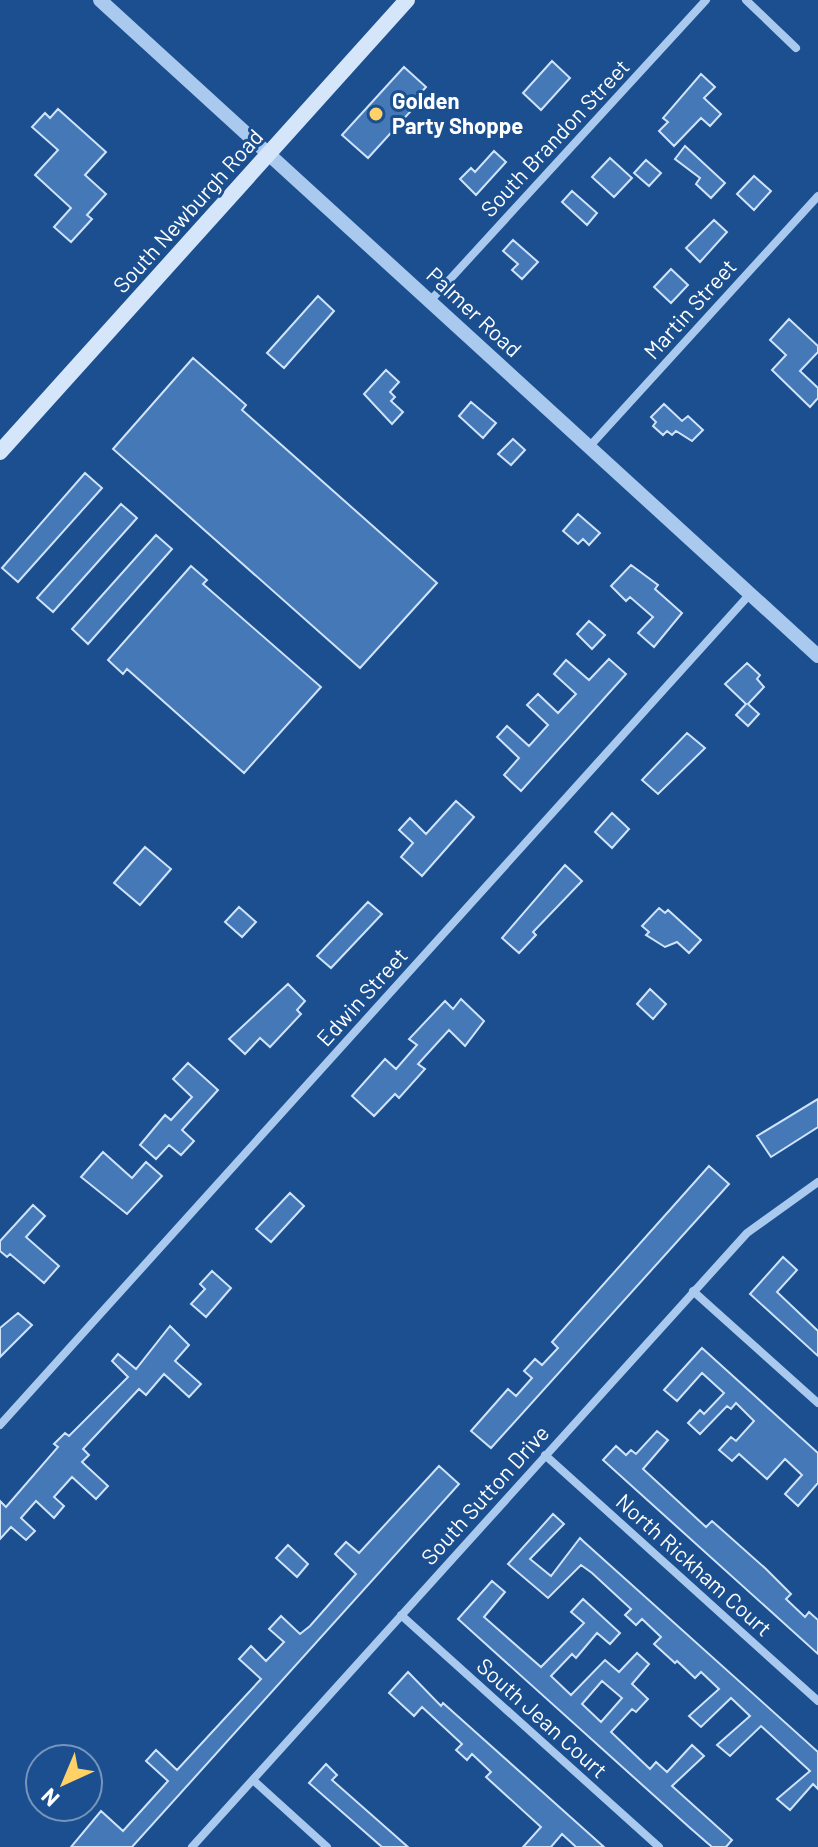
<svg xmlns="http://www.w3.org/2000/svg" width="818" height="1847" font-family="Barlow,sans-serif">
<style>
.building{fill:#4478b7;stroke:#cfe3fa;stroke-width:2;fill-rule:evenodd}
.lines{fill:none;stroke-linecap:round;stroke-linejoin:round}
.minor{stroke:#a9c9ee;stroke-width:8}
.tertiary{stroke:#a9c9ee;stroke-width:14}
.secondary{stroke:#d6e6fa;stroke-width:16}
.poi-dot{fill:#ffd166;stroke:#1b4f8f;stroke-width:3}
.labels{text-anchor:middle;stroke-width:6;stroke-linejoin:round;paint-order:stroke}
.poi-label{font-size:22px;font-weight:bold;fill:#fff;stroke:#1b4f8f;text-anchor:start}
.street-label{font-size:22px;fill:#fff;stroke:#1b4f8f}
</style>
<rect width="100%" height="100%" fill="#1b4f8f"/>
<!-- building -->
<path class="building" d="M552,61L570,78L541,110L523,93Z
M404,67L426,87L417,97L420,101L368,158L342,135Z
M701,74L715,87L704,98L721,114L710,126L701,118L674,146L659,131L668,122L663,118Z
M58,109L106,152L85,175L106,194L87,215L92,219L71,242L54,227L71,208L35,175L58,150L32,127L45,113L50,118Z
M685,146L725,183L711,198L696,184L700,178L675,159Z
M494,151L506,162L476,195L460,179L471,168L475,172Z
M610,158L632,178L614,197L592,177Z
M646,160L661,173L649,186L634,173Z
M754,176L771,191L754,210L737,194Z
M572,191L597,213L587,225L562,202Z
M714,220L727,232L700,262L686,248Z
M513,240L538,262L522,279L512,270L518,264L503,251Z
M671,269L688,285L671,303L654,287Z
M318,296L334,311L284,368L267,353Z
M789,319L818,346V352L800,371L818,388V398L810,407L772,370L786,355L770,340Z
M193,358L246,405L242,410L437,583L360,668L113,449Z
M386,370L399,382L390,392L395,397L391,401L403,412L392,424L364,394Z
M471,402L496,423L483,438L459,416Z
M664,404L682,421L688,416L703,430L692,441L676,431L672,435L667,431L663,435L653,426L656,422L651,417Z
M513,439L525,450L511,465L498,454Z
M85,473L102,488L18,582L2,568Z
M121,504L137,518L53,612L37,598Z
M578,514L600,533L589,545L583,539L578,544L563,531Z
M156,535L172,549L88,644L72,629Z
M631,565L658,585L655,589L682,613L654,647L638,633L653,617L630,597L626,601L611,586Z
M191,566L207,580L203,584L321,687L244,773L127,669L123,674L108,660Z
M589,621L605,635L592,649L577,634Z
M609,659L626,674L521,791L504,775L519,758L497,737L507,726L529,746L548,725L527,705L538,694L558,713L576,694L554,674L566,660L589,680Z
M747,663L760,675L757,679L764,687L748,704L759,714L748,726L736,715L746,704L725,684Z
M687,733L705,748L658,794L642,780Z
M456,801L474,817L422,876L401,857L413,843L399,830L410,818L426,834Z
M612,813L629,829L612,848L595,832Z
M145,847L171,869L140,905L114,883Z
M565,865L582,881L533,932L536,935L519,953L502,938Z
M368,902L382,914L331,968L317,956Z
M239,907L256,922L242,937L225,922Z
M659,908L665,913L668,910L701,940L689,953L677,942L665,947L646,935L649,932L642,926Z
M288,984L305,1001L297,1010L301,1014L270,1047L260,1038L245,1054L229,1039Z
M650,989L666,1004L653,1019L637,1004Z
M461,999L484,1021L465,1046L449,1030L418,1064L425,1069L399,1098L395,1094L374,1116L352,1096L385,1059L396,1069L417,1045L409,1039L445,1001L453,1009Z
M188,1063L218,1090L182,1130L194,1141L181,1155L169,1145L156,1159L140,1145L165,1115L171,1120L192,1097L173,1079Z
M818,1099V1127L771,1157L757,1136Z
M103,1152L132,1178L146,1162L162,1176L127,1214L81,1177Z
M709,1166L729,1184L491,1448L471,1431L508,1389L516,1396L532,1378L524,1371L535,1359L542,1365L558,1348L552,1342Z
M290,1193L304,1206L271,1242L256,1229Z
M33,1205L45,1216L26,1237L59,1266L44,1283L10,1254L7,1257L0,1251V1241Z
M783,1257L797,1270L777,1292L818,1331V1356L750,1294Z
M212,1271L231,1288L206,1317L191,1304L205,1289L200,1284Z
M18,1313L32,1325L0,1357V1328Z
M170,1326L189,1345L175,1361L201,1384L189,1397L164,1374L146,1395L139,1389L83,1449L89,1455L82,1462L108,1486L96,1499L72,1477L54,1497L64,1506L54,1518L36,1501L21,1518L35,1531L26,1540L11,1527L0,1539V1501L6,1507L58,1447L54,1444L65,1433L69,1436L128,1377L112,1361L118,1354L136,1369Z
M702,1348L818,1453V1483L798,1506L785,1494L802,1475L785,1459L767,1479L739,1454L732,1461L719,1450L731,1437L736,1441L754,1421L736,1403L731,1409L727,1406L700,1434L688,1423L700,1410L704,1414L724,1393L702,1373L677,1401L664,1390Z
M657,1431L668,1440L643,1469L706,1527L712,1521L766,1569L791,1594L786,1599L805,1617L809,1612L818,1620V1654L603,1460L616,1446L626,1455L631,1450L636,1454Z
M439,1466L459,1484L132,1847H71L101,1811L123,1831L168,1781L146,1761L156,1750L177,1770L261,1679L239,1659L251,1646L266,1661L284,1642L269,1629L281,1616L300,1634L310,1626L356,1574L335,1554L346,1542L359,1553Z
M553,1514L564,1524L530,1559L551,1576L580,1538L583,1541L818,1752V1789L813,1784L790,1810L777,1799L810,1771L761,1726L730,1756L717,1745L750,1716L731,1698L701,1727L689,1716L719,1689L701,1672L695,1678L677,1661L675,1663L654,1644L661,1637L642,1619L636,1625L625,1615L631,1609L592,1573L581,1565L548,1598L508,1564Z
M288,1545L308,1564L297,1577L276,1558Z
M492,1581L505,1592L484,1617L541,1667L584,1623L571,1612L583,1599L620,1633L610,1644L597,1633L576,1658L572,1654L551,1676L571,1695L605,1660L619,1672L637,1653L649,1664L632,1684L648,1699L636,1712L632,1709L611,1732L650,1769L656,1762L667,1772L692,1745L704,1756L672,1786L732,1840L726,1847H712L689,1827L458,1619ZM602,1681L622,1698L601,1722L582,1704Z
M408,1672L441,1706L443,1703L604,1847H576L562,1834L551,1847H523L541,1827L486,1777L491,1772L472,1754L467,1760L456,1750L462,1744L422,1707L414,1716L389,1693Z
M326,1764L337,1775L332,1780L408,1847H382L309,1783Z"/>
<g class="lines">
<!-- minor -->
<path class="minor" d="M746,0L796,48
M430,301L706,0
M589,447L818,196
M693,1291L818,1403
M0,1425L750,594
M545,1455L818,1701
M401,1615L659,1847
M253,1780L327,1847
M192,1847L747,1233L818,1182"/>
<!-- tertiary -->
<path class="tertiary" d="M100,0L818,656"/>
<!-- secondary -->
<path class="secondary" d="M0,452L407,0"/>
</g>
<!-- markers -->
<circle class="poi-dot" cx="376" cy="114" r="8"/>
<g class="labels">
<!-- poi labels -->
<g class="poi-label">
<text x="392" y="109">Golden<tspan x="392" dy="25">Party Shoppe</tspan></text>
</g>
<!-- street labels -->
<g class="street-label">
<text transform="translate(555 138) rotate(-47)" y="8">South Brandon Street</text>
<text transform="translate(188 211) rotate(-48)" y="8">South Newburgh Road</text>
<text transform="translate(690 309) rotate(-48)" y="8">Martin Street</text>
<text transform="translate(474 312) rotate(43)" y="8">Palmer Road</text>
<text transform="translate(362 997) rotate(-48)" y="8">Edwin Street</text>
<text transform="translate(485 1495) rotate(-48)" y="8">South Sutton Drive</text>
<text transform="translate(694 1565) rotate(42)" y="8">North Rickham Court</text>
<text transform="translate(542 1718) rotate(42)" y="8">South Jean Court</text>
</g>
</g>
<!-- north arrow -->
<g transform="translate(64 1783) rotate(224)"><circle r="38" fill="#1b4f8f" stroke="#7695bc" stroke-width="2"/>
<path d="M0-6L14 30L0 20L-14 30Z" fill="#ffd166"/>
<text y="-12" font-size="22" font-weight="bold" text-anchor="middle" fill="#ffffff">N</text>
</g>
</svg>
